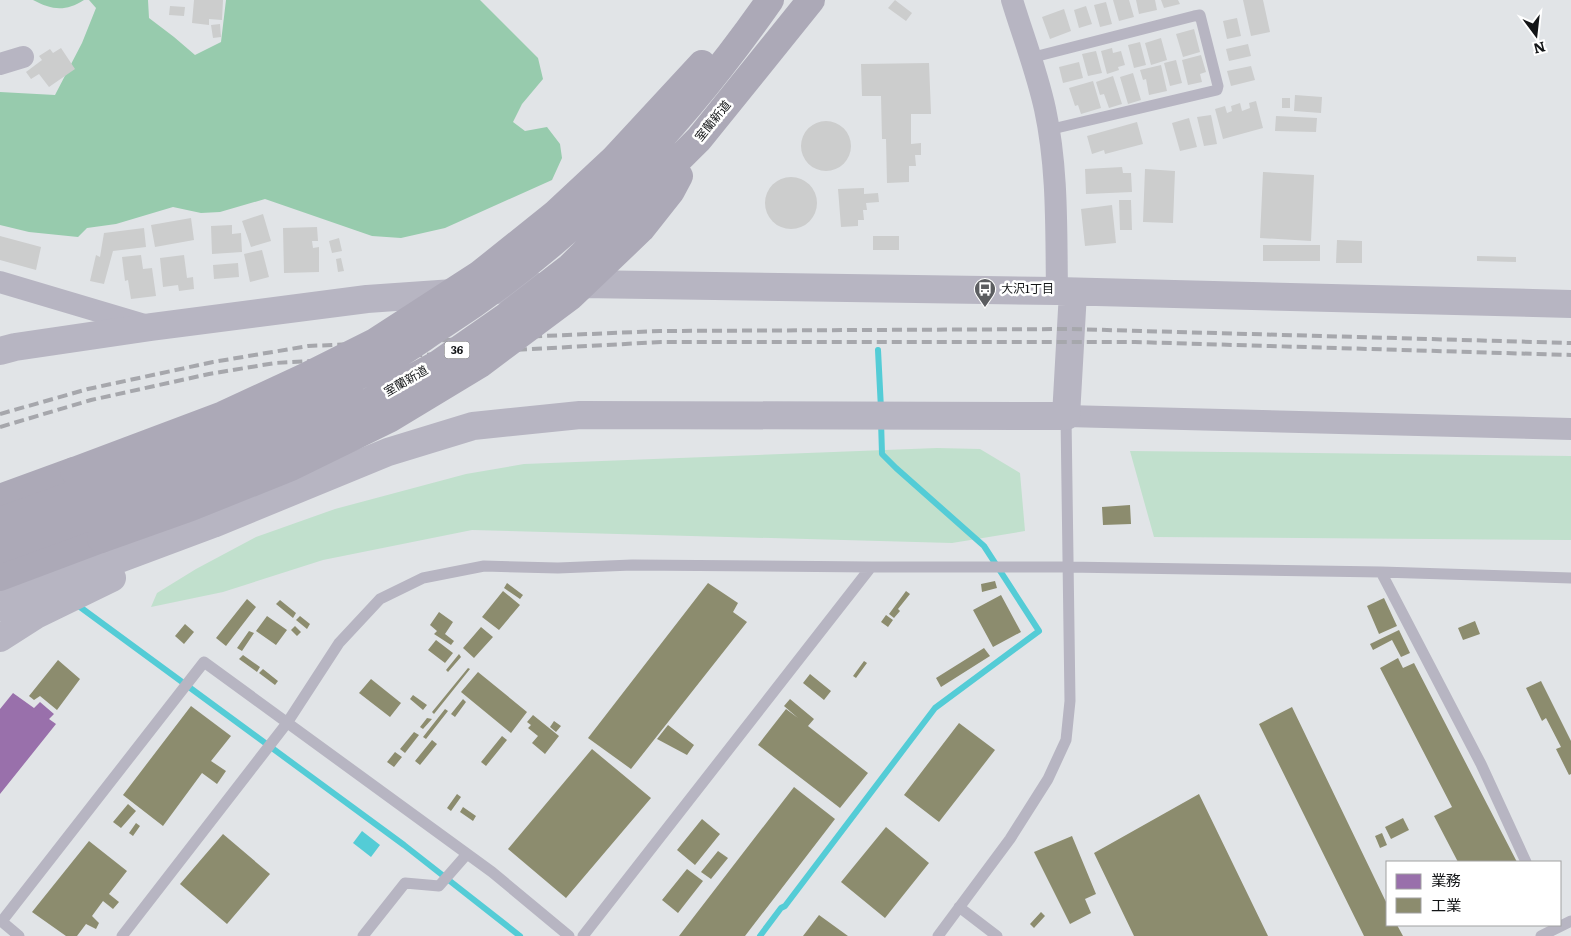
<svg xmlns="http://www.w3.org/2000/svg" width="1571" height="936" font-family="Literata,'Noto Sans JP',serif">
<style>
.green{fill:#c1e0cd}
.forest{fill:#97cbad}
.water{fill:#54ccd6}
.offices{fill:#9970ab}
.industry{fill:#8c8c6e}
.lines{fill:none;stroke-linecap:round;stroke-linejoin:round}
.stream{stroke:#54ccd6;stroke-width:6}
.building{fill:#cccdcd}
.service{stroke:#b7b5c2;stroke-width:11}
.minor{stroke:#b7b5c2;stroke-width:22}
.tertiary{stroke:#b7b5c2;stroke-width:28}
.motorway{stroke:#aca9b7;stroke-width:28}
.rail{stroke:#a6a7ac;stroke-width:4;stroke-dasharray:10 5;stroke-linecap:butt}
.motorway-bridge{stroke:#aca9b7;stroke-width:28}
.labels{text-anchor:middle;stroke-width:5;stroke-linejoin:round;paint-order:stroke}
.shield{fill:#fff;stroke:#5a5b5d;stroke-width:1}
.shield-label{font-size:11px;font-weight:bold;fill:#131517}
.street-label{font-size:12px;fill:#131517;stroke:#fff}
.poi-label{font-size:12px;fill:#131517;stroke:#fff;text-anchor:start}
</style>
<rect width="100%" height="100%" fill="#e1e4e7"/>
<!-- green -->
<path class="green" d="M937,448L980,449L1020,473L1025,531L952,543L472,530L323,560L223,592L151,607L157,593L196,569L256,537L335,509L466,474L524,464Z
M1130,451L1571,456V540L1154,537Z"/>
<!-- forest -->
<path class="forest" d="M33,0H84C65,12 52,10 33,0Z
M89,0H148L149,18L174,37L195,55L221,42L226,0H480L538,58L543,79L522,104L513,122L525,131L547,127L560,144L562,158L552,180L445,228L401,238L372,236L265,199L220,212L201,213L173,207L116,224L87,228L78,237L29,232L0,225V92L55,95L82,43L96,8Z"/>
<!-- water -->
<path class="water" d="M362,831L380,845L371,857L353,843Z"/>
<!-- offices -->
<path class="offices" d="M13,693L34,708L40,702L54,714L49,719L56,724L0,794V709Z"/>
<!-- industry -->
<path class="industry" d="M1130,505L1131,524L1103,525L1102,507Z
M995,581L997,588L982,592L981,584Z
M507,583L523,595L520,599L504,588Z
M708,583L738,603L733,612L747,622L631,769L588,738Z
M503,591L520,605L499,630L482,617Z
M906,591L910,594L898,609L900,611L894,618L889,614Z
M1001,595L1021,632L993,647L973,610Z
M1384,598L1397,626L1379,634L1367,606Z
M247,599L256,607L226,646L216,638Z
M280,600L296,613L293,618L276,604Z
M439,612L453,622L445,634L454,641L451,645L434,634L437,631L430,625Z
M886,615L893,620L888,627L881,622Z
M267,616L287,630L276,645L256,631Z
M300,616L310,624L307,629L296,620Z
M1475,621L1480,634L1463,640L1458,628Z
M185,624L194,632L184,644L175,636Z
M295,626L301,632L297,636L291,630Z
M481,627L493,637L474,658L463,648Z
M1399,630L1410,653L1401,657L1392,640L1373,650L1370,644Z
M249,631L254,633L242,651L237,648Z
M436,640L453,653L445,663L428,650Z
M984,648L990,656L941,687L936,678Z
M459,654L461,657L448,672L446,670Z
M243,655L260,667L257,672L239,659Z
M1398,658L1403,668L1414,663L1517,862H1458L1434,816L1452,807L1380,668Z
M58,660L80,679L57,710L40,696L34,700L29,696Z
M864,661L867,663L856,678L853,676Z
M468,668L470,669L434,714L432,712Z
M263,669L278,681L275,685L259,673Z
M478,672L527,712L511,733L461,692Z
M810,674L831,691L824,700L803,683Z
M371,679L401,703L390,717L359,693Z
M1541,681L1571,741V774L1569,775L1556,749L1561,747L1546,718L1542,721L1526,688Z
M413,695L427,705L423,710L410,699Z
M463,699L466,702L455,717L451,714Z
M790,699L814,719L808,726L868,773L840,808L758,745L786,709L798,718L784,706Z
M191,706L231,736L211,761L226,771L217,784L202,773L163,826L123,795Z
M1292,707L1387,904V925H1397L1403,936H1364L1259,724Z
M445,709L448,711L426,739L423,737Z
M533,715L559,736L545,754L532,743L538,736L528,728L531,725L527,722Z
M427,718L432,719L423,729L420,727Z
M554,721L561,726L556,732L550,727Z
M959,723L995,750L939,822L904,795Z
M668,725L694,745L687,755L657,739Z
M414,732L419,735L405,753L400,749Z
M502,736L507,740L486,766L481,762Z
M432,740L437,744L420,765L415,761Z
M592,749L651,798L566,898L508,849Z
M395,752L402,757L394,767L387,762Z
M794,787L835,819L745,936H679Z
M457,794L461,797L451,811L447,808Z
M1199,794L1268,936H1134L1094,853Z
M128,804L136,811L121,828L113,822Z
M463,807L476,816L473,821L460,812Z
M1403,818L1409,830L1391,839L1385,827Z
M702,819L720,834L695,865L677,850Z
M136,823L140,826L133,836L129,833Z
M886,827L929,863L885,918L841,882Z
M1382,833L1387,845L1380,848L1375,836Z
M223,834L270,874L227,924L180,884Z
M1072,836L1096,894L1085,899L1091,913L1070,924L1034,852Z
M89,841L127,871L109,894L119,902L113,909L103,901L92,916L99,923L96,929L86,924L77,936H66L32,912Z
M718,851L728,858L711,879L701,872Z
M687,869L703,881L678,913L662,900Z
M1041,912L1045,916L1034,928L1030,924Z
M819,915L848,936H803Z"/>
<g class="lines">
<!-- stream -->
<path class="stream" d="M878,350L881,409
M80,607L404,845L520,936
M760,936L781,908L785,906L935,708L1039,631L984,546L896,468L882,454L881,421"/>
</g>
<!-- building -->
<path class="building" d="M194,0H223L222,20L209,19V25L192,23Z
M895,0L912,13L906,21L888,8Z
M1113,0H1129L1134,17L1119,21Z
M1136,0H1155L1157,10L1139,14Z
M1161,0H1178L1180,4L1164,8Z
M1243,0H1263L1270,32L1251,36Z
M1106,2L1112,24L1100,27L1094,5Z
M170,6L185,7L184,16L169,15Z
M1086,6L1092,24L1079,28L1074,10Z
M1064,9L1071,31L1050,39L1042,17Z
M1237,18L1241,36L1227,39L1223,21Z
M220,24L221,37L213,38L211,25Z
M1194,29L1200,52L1183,57L1176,34Z
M1161,38L1167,60L1151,65L1145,43Z
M1140,42L1146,65L1134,68L1128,45Z
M1248,44L1251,56L1229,61L1226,49Z
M61,48L75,69L49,87L39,74L31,79L26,72L42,60L39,56L50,49L53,53Z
M1112,48L1113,53L1121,51L1125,65L1118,67L1119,70L1107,74L1101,51Z
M1096,51L1102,73L1088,76L1082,54Z
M1201,55L1206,72L1200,74L1202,82L1188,85L1182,60Z
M1176,60L1182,83L1170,86L1164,63Z
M1079,62L1083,78L1063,83L1059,67Z
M929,63L931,114H911V144L921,143V155H915L916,166H909V182L887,183L886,139H882L881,96H862L861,64Z
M1161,65L1167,91L1149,95L1146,79L1143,80L1140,70Z
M1251,66L1255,80L1231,86L1227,71Z
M1133,73L1141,100L1128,104L1120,77Z
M1113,76L1122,104L1109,108L1104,94L1100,95L1096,82Z
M1093,81L1101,108L1081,114L1078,105L1075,106L1069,88Z
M1295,95L1322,97L1321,113L1294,111Z
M1282,98H1290V108H1282Z
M1256,101L1263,128L1223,139L1215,109L1225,106L1227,113L1232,111L1231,106L1240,103L1242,111L1250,108L1249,103Z
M1211,115L1217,144L1204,146L1197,117Z
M1276,116L1317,118L1316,132L1275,131Z
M1189,118L1197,147L1180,151L1172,123Z
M801 146a25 25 0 1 1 50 0a25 25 0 1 1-50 0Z
M1137,122L1143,144L1105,154L1104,150L1092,154L1087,136Z
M1122,167L1123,173H1131L1132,192L1086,194L1085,169Z
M1145,169L1175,171L1173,223L1143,222Z
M1263,172L1314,175L1311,241L1260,238Z
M765 203a26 26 0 1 1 52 0a26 26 0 1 1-52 0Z
M864,188V194L878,193L879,202L866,203L867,210H863L864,220H858V226L841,227L838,189Z
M1119,200H1131L1132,230H1120Z
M1112,205L1116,243L1085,246L1081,209Z
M263,214L271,241L251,247L242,221Z
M191,218L194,240L155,247L151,225Z
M232,225V234L241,233L242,252L212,254L211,226Z
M317,227L318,241H312L313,248L319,247V272L284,273L283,228Z
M144,228L146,247L113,251L104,284L90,281L96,255L100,257L104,233Z
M0,236L41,247L36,270L0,260Z
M873,236H899V250H873Z
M339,238L342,251L332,253L329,241Z
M1337,240L1362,241V263H1336Z
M1263,245H1320V261H1263Z
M262,250L269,277L250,282L244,254Z
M141,255L143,269L152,268L156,296L131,299L128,280L125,281L122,257Z
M184,255L187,278L193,277L194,289L179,291L178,285L163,287L160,258Z
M1477,256L1516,257V262L1477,261Z
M341,258L344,271L338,272L336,259Z
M238,263L239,277L214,279L213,265Z"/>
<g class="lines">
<!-- service -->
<path class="service" d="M1030,58L1194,16L1200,15L1218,86L1217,90L1048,130
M1381,572L1481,764L1526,862
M959,907L997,936
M0,920L19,936
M2,921L204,662L492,872L569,936
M122,936L287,723L339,643L380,599L423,578L484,566L558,568L632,565L871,567H1067L1381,572L1571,578
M363,936L405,883L439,886L467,854
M583,936L871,567
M938,936L1010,839L1048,779L1066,740L1070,701L1066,416
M1541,936L1571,921"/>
<!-- minor -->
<path class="minor" d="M1012,0C1023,36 1037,72 1045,109C1058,169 1056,231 1057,291
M0,64L23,57
M0,282L148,326
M1066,416L1571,429"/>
<!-- tertiary -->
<path class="tertiary" d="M0,351L15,347L151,327L367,299L582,284L1057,291L1571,304
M0,607L7,601L213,524L388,452L473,426L580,415L1066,416L1073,292
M0,638L36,615L112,578"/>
<!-- motorway -->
<path class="motorway" d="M0,498L74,471
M0,577L101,539"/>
<!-- rail -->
<path class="rail" d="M0,414L88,389L213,362L308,346L660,331L1071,329L1571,343
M0,427L91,400L209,374L275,363L661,342H1135L1571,355"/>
<!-- motorway-bridge -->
<path class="motorway-bridge" d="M74,471L223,415L303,378L375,342L480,274L555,214L614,159L702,64
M0,521C130,474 267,427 388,360C407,350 425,336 444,324C576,238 680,129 770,0
M101,539L191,507L291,467L389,419L480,364L571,296L641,229L671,191L679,176
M0,549L157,492L295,437L369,402L438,364L504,318L570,267L699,139L811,0"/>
</g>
<!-- icons -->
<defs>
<g id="bus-pin" transform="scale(1.125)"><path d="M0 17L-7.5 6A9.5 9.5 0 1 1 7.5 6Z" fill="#5b5d60" stroke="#fff"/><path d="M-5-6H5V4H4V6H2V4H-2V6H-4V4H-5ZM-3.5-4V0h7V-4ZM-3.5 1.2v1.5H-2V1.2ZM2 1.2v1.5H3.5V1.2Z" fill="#fff"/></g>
</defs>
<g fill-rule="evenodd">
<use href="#bus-pin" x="985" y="289"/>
</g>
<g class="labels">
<!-- shield labels -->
<rect class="shield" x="444.5" y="341.5" width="25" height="17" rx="4"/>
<g class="shield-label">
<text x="457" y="354">36</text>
</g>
<!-- street labels -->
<g class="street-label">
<text transform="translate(713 121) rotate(-51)" y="4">室蘭新道</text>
<text transform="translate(406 381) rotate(-30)" y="4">室蘭新道</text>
</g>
<!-- poi labels -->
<g class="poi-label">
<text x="1001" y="293">大沢1丁目</text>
</g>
</g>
<!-- legend -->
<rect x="1386" y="861" width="175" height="65" fill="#ffffff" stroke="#a1a1a2"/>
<rect x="1396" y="874" width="25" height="15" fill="#9970ab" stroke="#a1a1a2"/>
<text x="1431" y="886" font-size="15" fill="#131517">業務</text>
<rect x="1396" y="898" width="25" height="15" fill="#8c8c6e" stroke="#a1a1a2"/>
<text x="1431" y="911" font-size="15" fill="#131517">工業</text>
<!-- north arrow -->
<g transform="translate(1536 35) rotate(165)" stroke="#ffffff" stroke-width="4" paint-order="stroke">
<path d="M0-4L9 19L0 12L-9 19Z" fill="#131517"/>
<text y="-8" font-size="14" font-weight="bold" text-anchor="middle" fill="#131517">N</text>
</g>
</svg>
